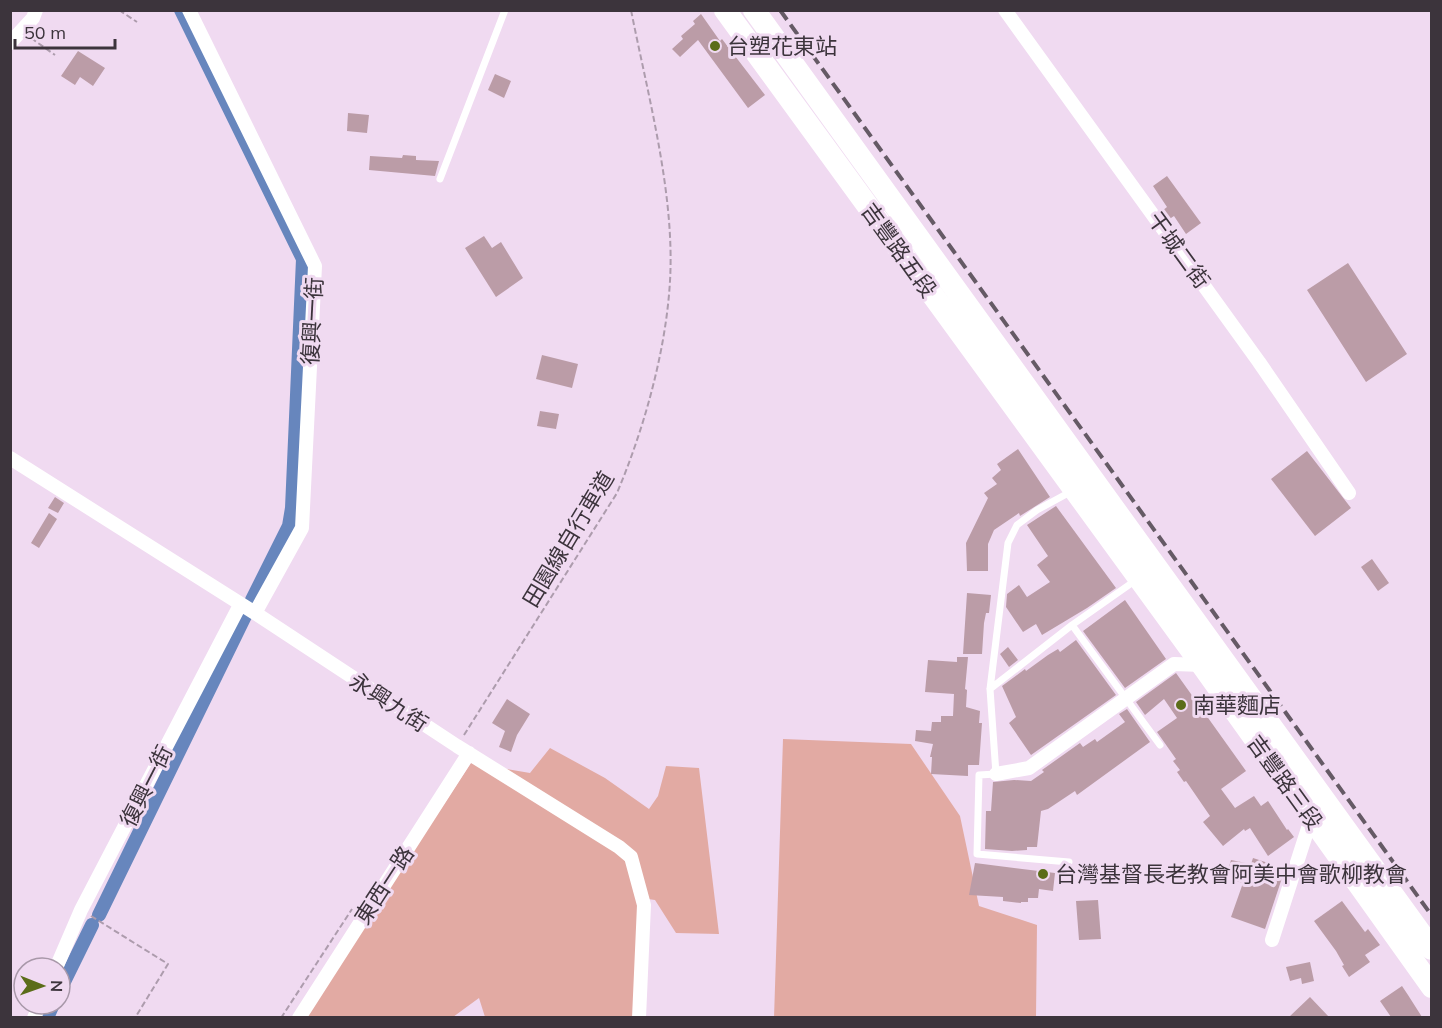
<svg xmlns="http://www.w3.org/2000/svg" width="1442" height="1028" font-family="Mulish,'Noto Sans TC',sans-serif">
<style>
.green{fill:#e2aaa3}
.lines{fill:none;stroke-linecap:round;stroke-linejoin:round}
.canal{stroke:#6786bd;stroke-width:14}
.building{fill:#bb9ca7}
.path{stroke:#ad9cad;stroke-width:2;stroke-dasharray:6 3;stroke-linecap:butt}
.lane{stroke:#fff;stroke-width:7}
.street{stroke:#fff;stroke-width:14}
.primary{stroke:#fff;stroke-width:22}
.rail{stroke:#655a65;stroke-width:4;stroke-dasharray:12 6;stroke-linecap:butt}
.poi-dot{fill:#5b6d19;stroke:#f0daf1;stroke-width:2}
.labels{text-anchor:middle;stroke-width:6;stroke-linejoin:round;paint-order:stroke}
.poi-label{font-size:22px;fill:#3c343c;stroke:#f0daf1;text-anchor:start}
.street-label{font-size:22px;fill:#3c343c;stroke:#f0daf1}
</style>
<rect width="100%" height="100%" fill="#f0daf1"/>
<!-- green -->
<path class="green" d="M783,739L911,744L960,816L979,906L1037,925L1036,1017L774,1018Z
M550,748L605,778L649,809L658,796L666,766L699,768L719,934L676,933L655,900L648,899L637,1017H485L479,998L453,1017L303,1018L471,763L530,773Z"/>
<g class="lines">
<!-- canal -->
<path class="canal" d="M181,10L303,259L292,508L289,526L252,600
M99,915L246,614
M60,990L92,925
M47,1018L53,1004"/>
</g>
<!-- building -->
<path class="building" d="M701,14L720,41L722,39L765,95L748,108L698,40L680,57L672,49L683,39L681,36L695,24L693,21Z
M78,51L105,68L93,86L80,77L75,85L61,76Z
M495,74L511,81L504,98L488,90Z
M348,113L369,115L367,133L347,131Z
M403,155L416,156V160L439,161L435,176L369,170L370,156L402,158Z
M1167,176L1201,223L1186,234L1174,216L1168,220L1162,211L1167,207L1153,186Z
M484,236L492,248L501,242L523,278L496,297L465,248Z
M1348,263L1407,354L1366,382L1307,290Z
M542,355L578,364L572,388L536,379Z
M540,411L559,414L556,429L537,426Z
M1018,449L1050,497L1020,516L1019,513L994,530L988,544V571H967L966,543L988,498L984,493L997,484L992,478L1001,470L997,464Z
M1307,451L1351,508L1315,536L1271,479Z
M55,497L64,503L58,513L48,508Z
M1056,506L1116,588L1087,608L1042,635L1036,624L1023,632L1006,607L1007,594L1019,585L1027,597L1050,582L1037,565L1048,556L1027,525Z
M49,513L57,519L39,548L31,543Z
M1372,559L1389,583L1378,591L1361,567Z
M967,593L991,595L989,613H986L984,623L982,654H963Z
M1125,600L1166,659L1125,688L1083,631Z
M1076,640L1116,695L1031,755L1009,723L1016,717L1002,686L1025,669L1026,671L1048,655L1058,649L1060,652Z
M1008,647L1018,660L1009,667L1000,654Z
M957,657H968L965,689L967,690L966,707L980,711L979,723H982L979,765H968V776L931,774L932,757H930L933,744L915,741L916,730L931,731L932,722H941V716H953L954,694L925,692L928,660L957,662Z
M1176,673L1246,771L1221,789L1235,808L1254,796L1261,806L1268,801L1287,830L1288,829L1294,837L1268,856L1250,828L1245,831L1244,829L1223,846L1203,822L1210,816L1186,781L1184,782L1177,772L1180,770L1173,761L1176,759L1157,732L1177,718L1164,699L1145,715L1136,702Z
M507,699L530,714L517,735L511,752L499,747L505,731L492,723Z
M1127,709L1150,742L1077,795L1075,791L1048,809L1041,811L1037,847H1027V850L1012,851L985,849L986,811H991L993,782L1014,780L1031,781L1044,772L1042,770L1080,743L1083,747L1095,739L1097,742L1125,722L1119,714Z
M1253,858L1283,868L1280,875H1283L1265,929L1231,917L1243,883L1236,881L1237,878L1234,877L1235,873L1228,870L1231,860L1251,864Z
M975,863L1055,873L1053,891L1039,889L1038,898H1028V902H1021V903L1003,901V897L969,895Z
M1098,900L1101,939L1079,940L1076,901Z
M1342,901L1365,932L1368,929L1380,945L1365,955L1370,962L1349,977L1342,966L1344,965L1336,951L1314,921Z
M1310,962L1314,981L1302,984L1301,978L1290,981L1286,967Z
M1402,986L1408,995L1422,1017H1391L1380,1001Z
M1310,997L1329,1017H1289Z"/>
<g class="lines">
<!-- path -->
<path class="path" d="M119,10L137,22
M31,38L55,55
M464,735L617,493C644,429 666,351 670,281C675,194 648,96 631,10
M91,916L168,964L135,1018
M281,1018L352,909"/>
<!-- lane -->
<path class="lane" d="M440,179L505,10
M1072,625L1160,745
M990,689L1072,625L1136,580
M1069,862L977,854L979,775L996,774L990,689L1008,543L1017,525L1037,510L1072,491"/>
<!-- street -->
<path class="street" d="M189,10L315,266L302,528L255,613
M1005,10L1259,362L1349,493
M10,43L33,18L36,10
M10,458L255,613L457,746L619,847L631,857L644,905L639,1018
M996,774L1029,768L1174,664L1202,665L1205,663
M1272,940L1311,819
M56,968L81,910L240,605
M34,1018L40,1004
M299,1018L469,753"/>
<!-- primary -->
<path class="primary" d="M725,10L1202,665L1432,987
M754,10L1432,949"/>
<!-- rail -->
<path class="rail" d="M780,10L1432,916"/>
</g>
<!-- markers -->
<g class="poi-dot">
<circle cx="715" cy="46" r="6"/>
<circle cx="1181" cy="705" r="6"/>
<circle cx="1043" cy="874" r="6"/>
</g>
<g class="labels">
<!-- poi labels -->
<g class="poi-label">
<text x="727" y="54">台塑花東站</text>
<text x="1193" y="713">南華麵店</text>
<text x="1055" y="882">台灣基督長老教會阿美中會歌柳教會</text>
</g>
<!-- street labels -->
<g class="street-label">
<text transform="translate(899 250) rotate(54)" y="8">吉豐路五段</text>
<text transform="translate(1179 250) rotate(54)" y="8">干城二街</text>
<text transform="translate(312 321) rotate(-87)" y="8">復興一街</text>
<text transform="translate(568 539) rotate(-59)" y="8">田園線自行車道</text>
<text transform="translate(389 702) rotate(33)" y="8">永興九街</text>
<text transform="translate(1285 782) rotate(54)" y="8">吉豐路三段</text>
<text transform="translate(146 786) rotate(-63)" y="8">復興一街</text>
<text transform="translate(384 885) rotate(-57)" y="8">東西一路</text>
</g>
</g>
<!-- border -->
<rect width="1442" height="1028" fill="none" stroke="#3c343c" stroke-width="24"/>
<!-- north arrow -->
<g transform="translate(42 986) rotate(91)"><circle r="28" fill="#f0daf1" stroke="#a898a9" stroke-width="1.5"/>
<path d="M0-4.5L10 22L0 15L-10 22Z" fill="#5b6d19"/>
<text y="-9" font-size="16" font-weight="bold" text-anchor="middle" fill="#3c343c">N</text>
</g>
<!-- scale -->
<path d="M15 39v9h100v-9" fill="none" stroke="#3c343c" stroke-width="3"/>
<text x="24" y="39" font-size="18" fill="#3c343c" stroke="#f0daf1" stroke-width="4.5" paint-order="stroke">50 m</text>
</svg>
